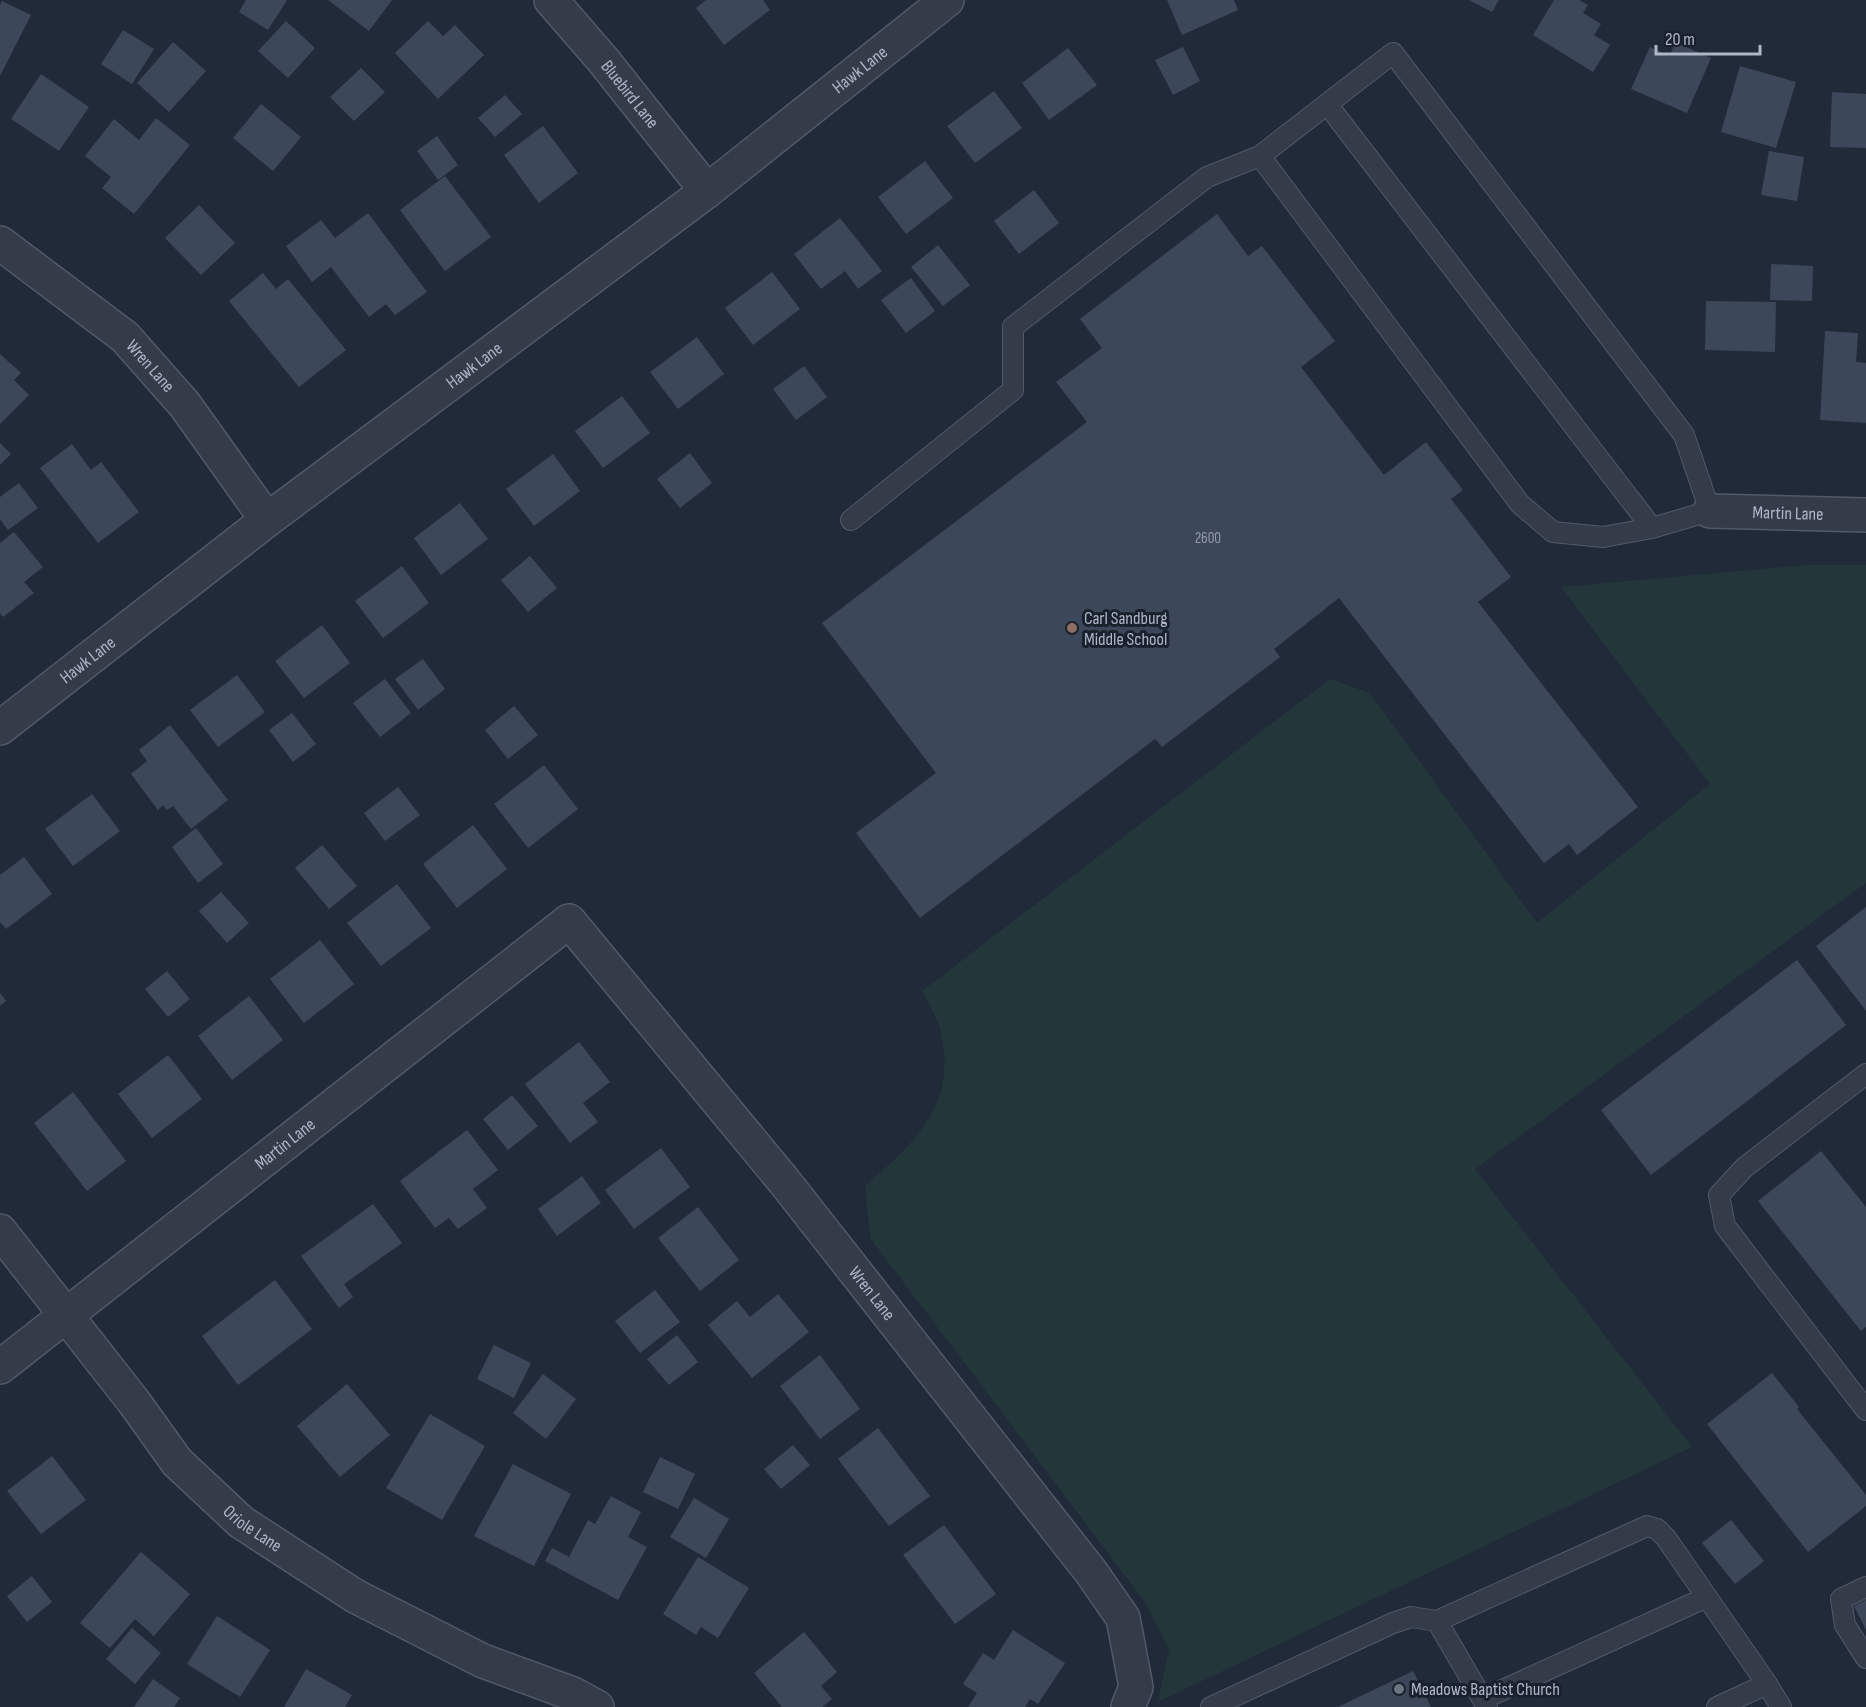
<svg xmlns="http://www.w3.org/2000/svg" width="1866" height="1707" font-family="'Sofia Sans Condensed',sans-serif">
<style>
.green{fill:#23363a}
.building{fill:#3c4859}
.lines{fill:none;stroke-linecap:round;stroke-linejoin:round}
.service-casing{stroke:#525967;stroke-width:22}
.minor-casing{stroke:#525967;stroke-width:36}
.service{stroke:#343c49;stroke-width:20}
.minor{stroke:#343c49;stroke-width:33}
.education-dot{fill:#8d6e63;stroke:#1a212e;stroke-width:2}
.worship-dot{fill:#6b7280;stroke:#1a212e;stroke-width:2}
.labels{text-anchor:middle;stroke-width:6;stroke-linejoin:round;paint-order:stroke}
.number-label{font-size:15px;fill:#929aab}
.street-label{font-size:18px;fill:#afb6c6;stroke:#1a212e}
.poi-label{font-size:18px;fill:#afb6c6;stroke:#1a212e;text-anchor:start}
</style>
<rect width="100%" height="100%" fill="#212a39"/>
<!-- green -->
<path class="green" d="M1805,565H1866V883L1475,1169L1692,1447L1158,1702L1169,1649L1144,1601L870,1238L865,1186C914,1142 957,1107 941,1033C938,1019 929,1004 922,991L1330,679L1370,693L1537,923L1710,784L1561,587Z"/>
<!-- building -->
<path class="building" d="M246,0H287L268,30L239,12Z
M328,0H392L369,31Z
M706,0H763L770,10L724,45L696,8Z
M1167,0H1234L1238,10L1182,35Z
M1469,0H1499L1492,12Z
M1554,0H1579L1588,5L1583,13L1601,24L1594,35L1610,45L1593,72L1533,35Z
M2,1L31,15L0,76V5Z
M286,21L315,48L288,78L258,51Z
M428,21L443,36L455,25L484,55L438,99L395,53Z
M123,30L154,49L132,84L101,64Z
M173,42L206,71L169,112L137,83Z
M1675,42L1711,58L1687,113L1631,89L1650,47L1670,56Z
M1183,47L1200,81L1173,95L1155,60Z
M1068,48L1097,85L1049,120L1022,83Z
M1740,66L1796,82L1776,148L1721,132Z
M361,68L385,92L354,121L330,97Z
M41,74L89,107L59,151L11,119Z
M994,91L1022,128L975,163L947,126Z
M1832,92L1866,94V148L1830,147Z
M505,95L522,114L495,137L478,118Z
M261,104L301,137L273,171L233,138Z
M156,118L190,145L134,214L102,188L111,177L85,156L114,119L139,140Z
M543,126L578,173L539,203L504,155Z
M437,136L458,165L438,180L417,151Z
M1769,151L1804,157L1797,201L1761,195Z
M925,161L953,198L906,234L878,197Z
M445,176L491,237L445,271L400,210Z
M1034,190L1059,223L1019,254L994,221Z
M199,205L235,243L201,275L165,238Z
M368,213L427,292L395,315L386,304L369,317L331,267L312,282L286,246L321,220L335,238Z
M1217,214L1248,256L1262,246L1335,341L1301,367L1384,475L1426,442L1463,490L1451,499L1511,577L1478,602L1638,807L1577,855L1569,844L1544,863L1339,598L1274,649L1280,657L1162,747L1155,739L920,918L856,833L936,773L822,623L1087,422L1056,382L1102,348L1080,319Z
M840,218L882,271L858,289L845,271L821,289L794,254Z
M938,245L970,285L943,306L911,267Z
M1771,264L1813,266L1812,301L1770,300Z
M772,272L800,309L753,345L725,308Z
M263,273L276,289L288,279L346,350L299,387L229,301Z
M911,278L935,311L906,333L881,300Z
M1706,301L1776,302L1775,352L1705,350Z
M1825,331L1858,333L1856,362L1866,363V423L1820,420Z
M697,337L724,374L678,409L650,372Z
M0,354L21,373L14,380L29,395L0,424Z
M804,366L827,397L796,420L773,389Z
M622,396L650,433L603,468L575,431Z
M0,443L11,454L0,465Z
M72,444L91,470L101,462L139,512L98,543L40,468Z
M690,453L712,483L680,508L657,479Z
M553,454L580,491L534,526L506,489Z
M19,483L38,508L8,530L0,519V497Z
M460,503L488,539L441,575L414,538Z
M14,532L43,567L24,582L34,593L3,617L0,613V543Z
M530,556L557,588L528,612L501,580Z
M402,566L429,603L383,638L355,601Z
M322,625L350,663L304,698L275,661Z
M423,659L445,689L418,710L395,679Z
M237,675L265,712L218,747L190,710Z
M385,679L411,713L380,737L353,703Z
M514,706L538,735L508,759L485,730Z
M292,713L316,744L293,762L269,730Z
M170,725L228,800L191,829L173,806L167,810L163,805L158,810L131,774L147,761L139,750Z
M544,765L578,809L528,848L494,804Z
M398,787L420,815L385,841L364,813Z
M92,794L120,831L73,866L45,829Z
M473,825L507,869L457,908L423,864Z
M196,828L223,864L198,883L172,847Z
M322,845L357,886L329,909L295,868Z
M24,857L52,894L6,929L0,922V875Z
M397,884L431,928L381,966L347,923Z
M221,892L249,923L227,943L199,911Z
M1866,907V1011L1816,946Z
M320,940L354,984L304,1023L270,979Z
M1797,960L1846,1025L1651,1175L1601,1110Z
M167,971L190,999L168,1017L145,989Z
M0,993L6,1001L0,1006Z
M249,996L283,1040L232,1080L198,1036Z
M579,1042L610,1082L583,1103L598,1122L570,1143L525,1084Z
M168,1055L202,1099L152,1138L118,1094Z
M73,1092L126,1161L87,1191L34,1123Z
M512,1095L538,1126L508,1150L483,1119Z
M467,1130L498,1170L473,1189L487,1208L458,1229L449,1218L435,1228L400,1181Z
M661,1148L690,1187L634,1229L605,1190Z
M1821,1151L1866,1207V1327L1861,1331L1758,1201Z
M582,1176L601,1203L557,1236L538,1209Z
M373,1204L402,1243L344,1284L353,1297L339,1308L301,1256Z
M698,1207L739,1260L700,1291L658,1238Z
M275,1280L312,1329L238,1385L202,1336Z
M655,1290L680,1322L640,1353L615,1321Z
M778,1294L809,1332L752,1378L708,1325L737,1301L750,1317Z
M677,1335L698,1362L669,1385L647,1359Z
M494,1345L531,1363L514,1398L477,1379Z
M820,1355L860,1409L820,1439L780,1386Z
M1772,1373L1799,1407L1797,1409L1866,1495V1506L1808,1552L1707,1424Z
M543,1374L576,1399L546,1439L513,1413Z
M347,1384L390,1435L340,1477L297,1426Z
M430,1414L485,1446L442,1520L386,1488Z
M878,1428L930,1496L889,1526L838,1459Z
M793,1445L810,1465L781,1489L764,1469Z
M52,1456L86,1500L41,1534L7,1491Z
M660,1457L695,1474L678,1509L643,1492Z
M513,1464L571,1494L534,1566L474,1536Z
M611,1496L641,1512L628,1537L647,1547L618,1600L545,1561L552,1548L569,1557L588,1520L595,1524Z
M694,1498L729,1519L706,1558L670,1537Z
M1731,1520L1764,1561L1735,1584L1702,1543Z
M944,1525L996,1594L955,1624L903,1555Z
M141,1552L190,1594L154,1636L135,1619L110,1648L80,1623Z
M698,1557L749,1588L718,1638L701,1627L696,1635L663,1614Z
M32,1576L52,1602L27,1622L7,1596Z
M1866,1600V1630L1854,1606Z
M217,1616L270,1650L240,1697L187,1664Z
M132,1628L161,1653L135,1684L106,1659Z
M1013,1630L1065,1663L1038,1704L1030,1699L1025,1707H968L977,1693L963,1684L983,1653L994,1660Z
M804,1632L837,1672L821,1686L832,1699L822,1707H782L754,1673Z
M306,1669L352,1695L345,1707H284Z
M1413,1671L1431,1707H1338Z
M153,1679L180,1698L174,1707H134Z"/>
<g class="lines">
<!-- service casing -->
<g class="service-casing">
<path id="service" d="M1393,53L1684,435L1710,511L1652,528L1603,537L1553,532L1520,504L1260,156Z
M1327,104L1652,528
M851,520L1013,390V327L1207,177L1260,156
M1866,1074L1745,1167L1719,1195L1725,1226L1866,1410
M1866,1587L1841,1599L1845,1625L1866,1658
M1437,1621L1647,1526L1657,1529L1666,1538L1767,1684
M1483,1699L1707,1597
M1211,1707L1393,1623L1411,1617L1437,1621L1487,1707
M1717,1707L1767,1684L1781,1707"/>
</g>
<!-- minor casing -->
<g class="minor-casing">
<g id="minor">
<path id="s1" d="M551,0L603,60L707,191"/>
<path id="s2" d="M0,243L125,337L185,405L267,520"/>
<path id="s3" d="M1710,511L1866,515"/>
<path id="s4" d="M0,728L267,520L707,191L947,0"/>
<path id="s5" d="M0,1231L134,1402L177,1462L241,1522L355,1596L483,1661L573,1694L597,1707"/>
<path id="s6" d="M0,1367L569,921L784,1181L1091,1572L1123,1618L1136,1687L1128,1707"/>
</g>
</g>
<!-- service -->
<use href="#service" class="service"/>
<!-- minor -->
<use href="#minor" class="minor"/>
</g>
<!-- markers -->
<circle class="education-dot" cx="1072" cy="628" r="6"/>
<circle class="worship-dot" cx="1399" cy="1689" r="6"/>
<g class="labels">
<!-- number labels -->
<g class="number-label">
<text x="1208" y="543">2600</text>
</g>
<!-- street labels -->
<g class="street-label">
<text dy="6" stroke="none"><textPath href="#s4" startOffset="1083">Hawk Lane</textPath></text>
<text dy="6" stroke="none"><textPath href="#s1" startOffset="123">Bluebird Lane</textPath></text>
<text dy="6" stroke="none"><textPath href="#s4" startOffset="597">Hawk Lane</textPath></text>
<text dy="6" stroke="none"><textPath href="#s2" startOffset="195">Wren Lane</textPath></text>
<text dy="6" stroke="none"><textPath href="#s3" startOffset="78">Martin Lane</textPath></text>
<text dy="6" stroke="none"><textPath href="#s4" startOffset="111">Hawk Lane</textPath></text>
<text dy="6" stroke="none"><textPath href="#s6" startOffset="362">Martin Lane</textPath></text>
<text dy="6" stroke="none"><textPath href="#s6" startOffset="1203">Wren Lane</textPath></text>
<text dy="6" stroke="none"><textPath href="#s5" startOffset="392">Oriole Lane</textPath></text>
</g>
<!-- poi labels -->
<g class="poi-label">
<text x="1084" y="624">Carl Sandburg<tspan x="1084" dy="21">Middle School</tspan></text>
<text x="1411" y="1695">Meadows Baptist Church</text>
</g>
</g>
<!-- scale -->
<path d="M1656 45v9h104v-9" fill="none" stroke="#afb6c6" stroke-width="3"/>
<text x="1665" y="45" font-size="18" fill="#afb6c6" stroke="#1a212e" stroke-width="4.5" paint-order="stroke">20 m</text>
</svg>
